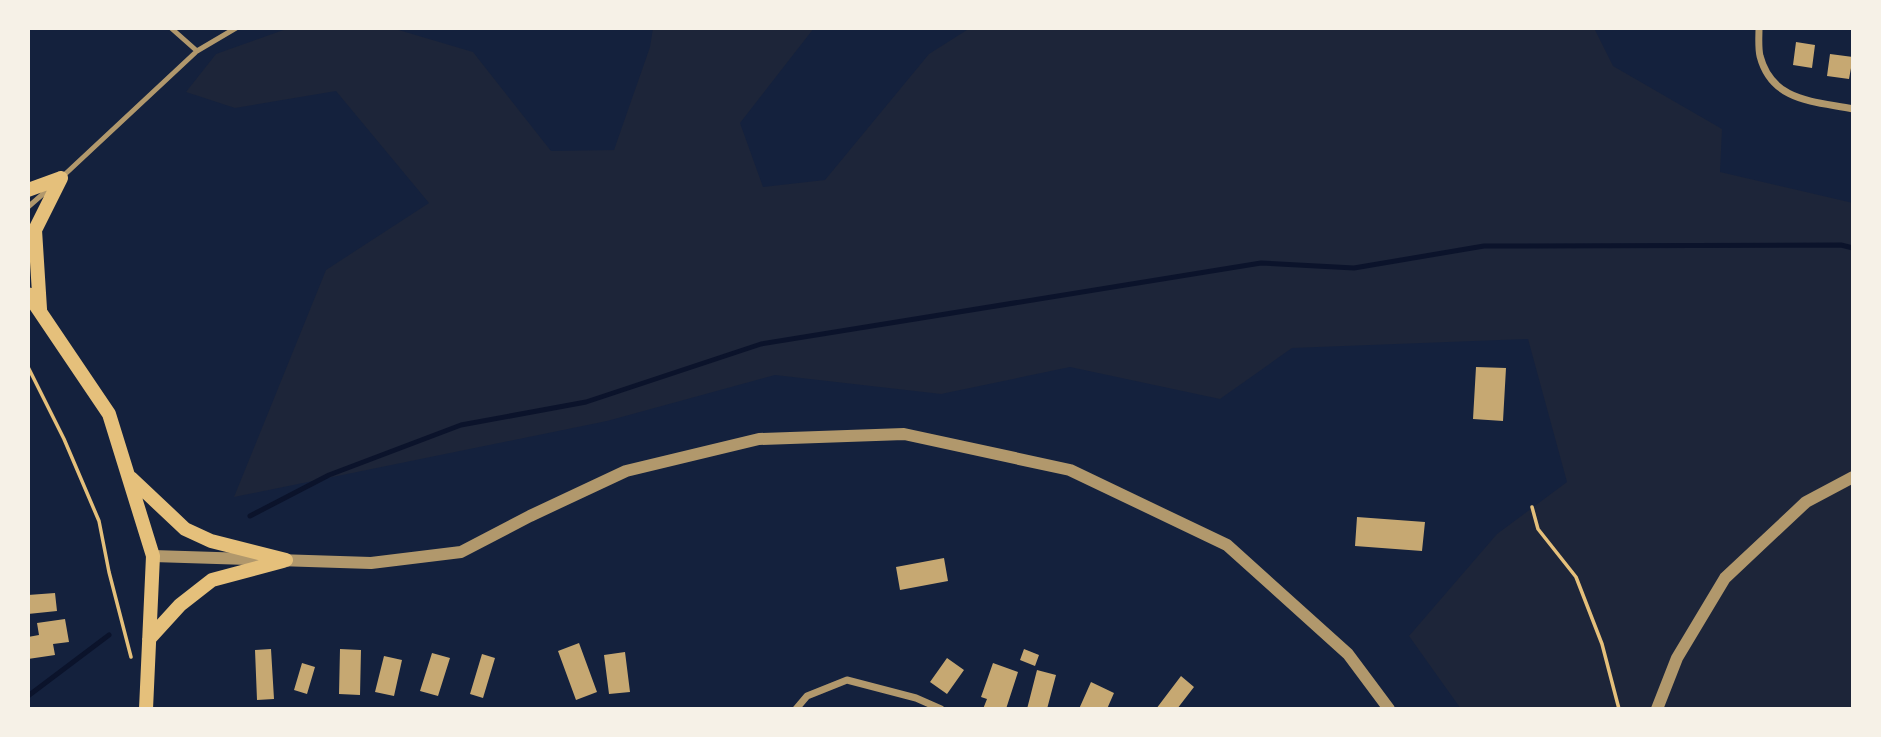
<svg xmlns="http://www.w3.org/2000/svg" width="1881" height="737" font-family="'DM Sans',sans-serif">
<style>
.green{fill:#1d2539}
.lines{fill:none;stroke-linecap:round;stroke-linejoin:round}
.stream{stroke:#0b132b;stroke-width:5}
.building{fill:#c6a872}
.path{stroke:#e5c07b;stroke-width:3.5}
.service{stroke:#b1986c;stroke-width:5}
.minor{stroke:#b1986c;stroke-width:7}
.tertiary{stroke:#b1986c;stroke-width:12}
.secondary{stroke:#e5c07b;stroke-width:14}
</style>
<rect width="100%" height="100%" fill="#14213d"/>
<!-- green -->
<path class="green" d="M289,28H392L473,52L551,151L614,150L650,47L653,28H814L740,123L763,187L825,180L929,54L970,28H1594L1613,66L1722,129L1720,172L1853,203V709H1461L1409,636L1497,534L1567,482L1528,339L1292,348L1220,399L1070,367L941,394L775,375L607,421L234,497L326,270L429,203L336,91L235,108L186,92L216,54Z"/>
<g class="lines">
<!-- stream -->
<path class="stream" d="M250,516L329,475L461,425L586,402L761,344L1261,263L1354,268L1484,246L1841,245L1853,248
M28,696L109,635"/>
</g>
<!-- building -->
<path class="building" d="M1796,42L1815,45L1812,68L1793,65Z
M1830,54L1853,57L1849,79L1827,76Z
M1476,367L1506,368L1503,421L1473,419Z
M1357,517L1425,522L1422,551L1355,546Z
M944,558L948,581L900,590L896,567Z
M55,593L57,611L28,614V595Z
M65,619L69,642L53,644L55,655L28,659V637L39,635L37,623Z
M579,643L597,692L576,700L558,651Z
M271,649L274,699L257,700L255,650Z
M340,649L361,650L360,695L339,694Z
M1024,649L1039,655L1035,666L1020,660Z
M625,652L630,692L609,694L604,655Z
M432,653L450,658L438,696L420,691Z
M482,654L495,658L483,698L470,694Z
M384,656L402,660L394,696L375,692Z
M947,658L964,670L947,694L930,682Z
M302,663L315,667L307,694L294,690Z
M993,663L1018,672L1006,709H983L987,699L981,697Z
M1037,670L1056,675L1047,709H1027Z
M1181,676L1194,687L1177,709H1156Z
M1091,682L1114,693L1107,709H1079Z"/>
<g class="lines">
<!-- path -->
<path class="path" d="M28,367L64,439L99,521L109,572L131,657
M1532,507L1538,529L1576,577L1602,644L1619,709"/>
<!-- service -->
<path class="service" d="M171,28L197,51
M61,178L197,51L236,28
M28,207L51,187"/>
<!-- minor -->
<path class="minor" d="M1759,28C1759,37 1758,47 1760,56C1772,102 1814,101 1853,109
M796,709L807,696L847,680L916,698L941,709"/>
<!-- tertiary -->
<path class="tertiary" d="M153,556L371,563L461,552L530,516L626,471L759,439L904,434L1070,470L1227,545L1348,654L1389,709
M1657,709L1677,658L1725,578L1806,502L1853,477"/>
<!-- secondary -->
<path class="secondary" d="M28,190L61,178
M28,294L109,414L153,556L146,709
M40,309L35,230L61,178
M131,478L185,529L211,541L286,560
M149,639L180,605L212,580L283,561"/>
</g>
<!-- border -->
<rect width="1881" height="737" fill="none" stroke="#f6f1e7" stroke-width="60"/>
</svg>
